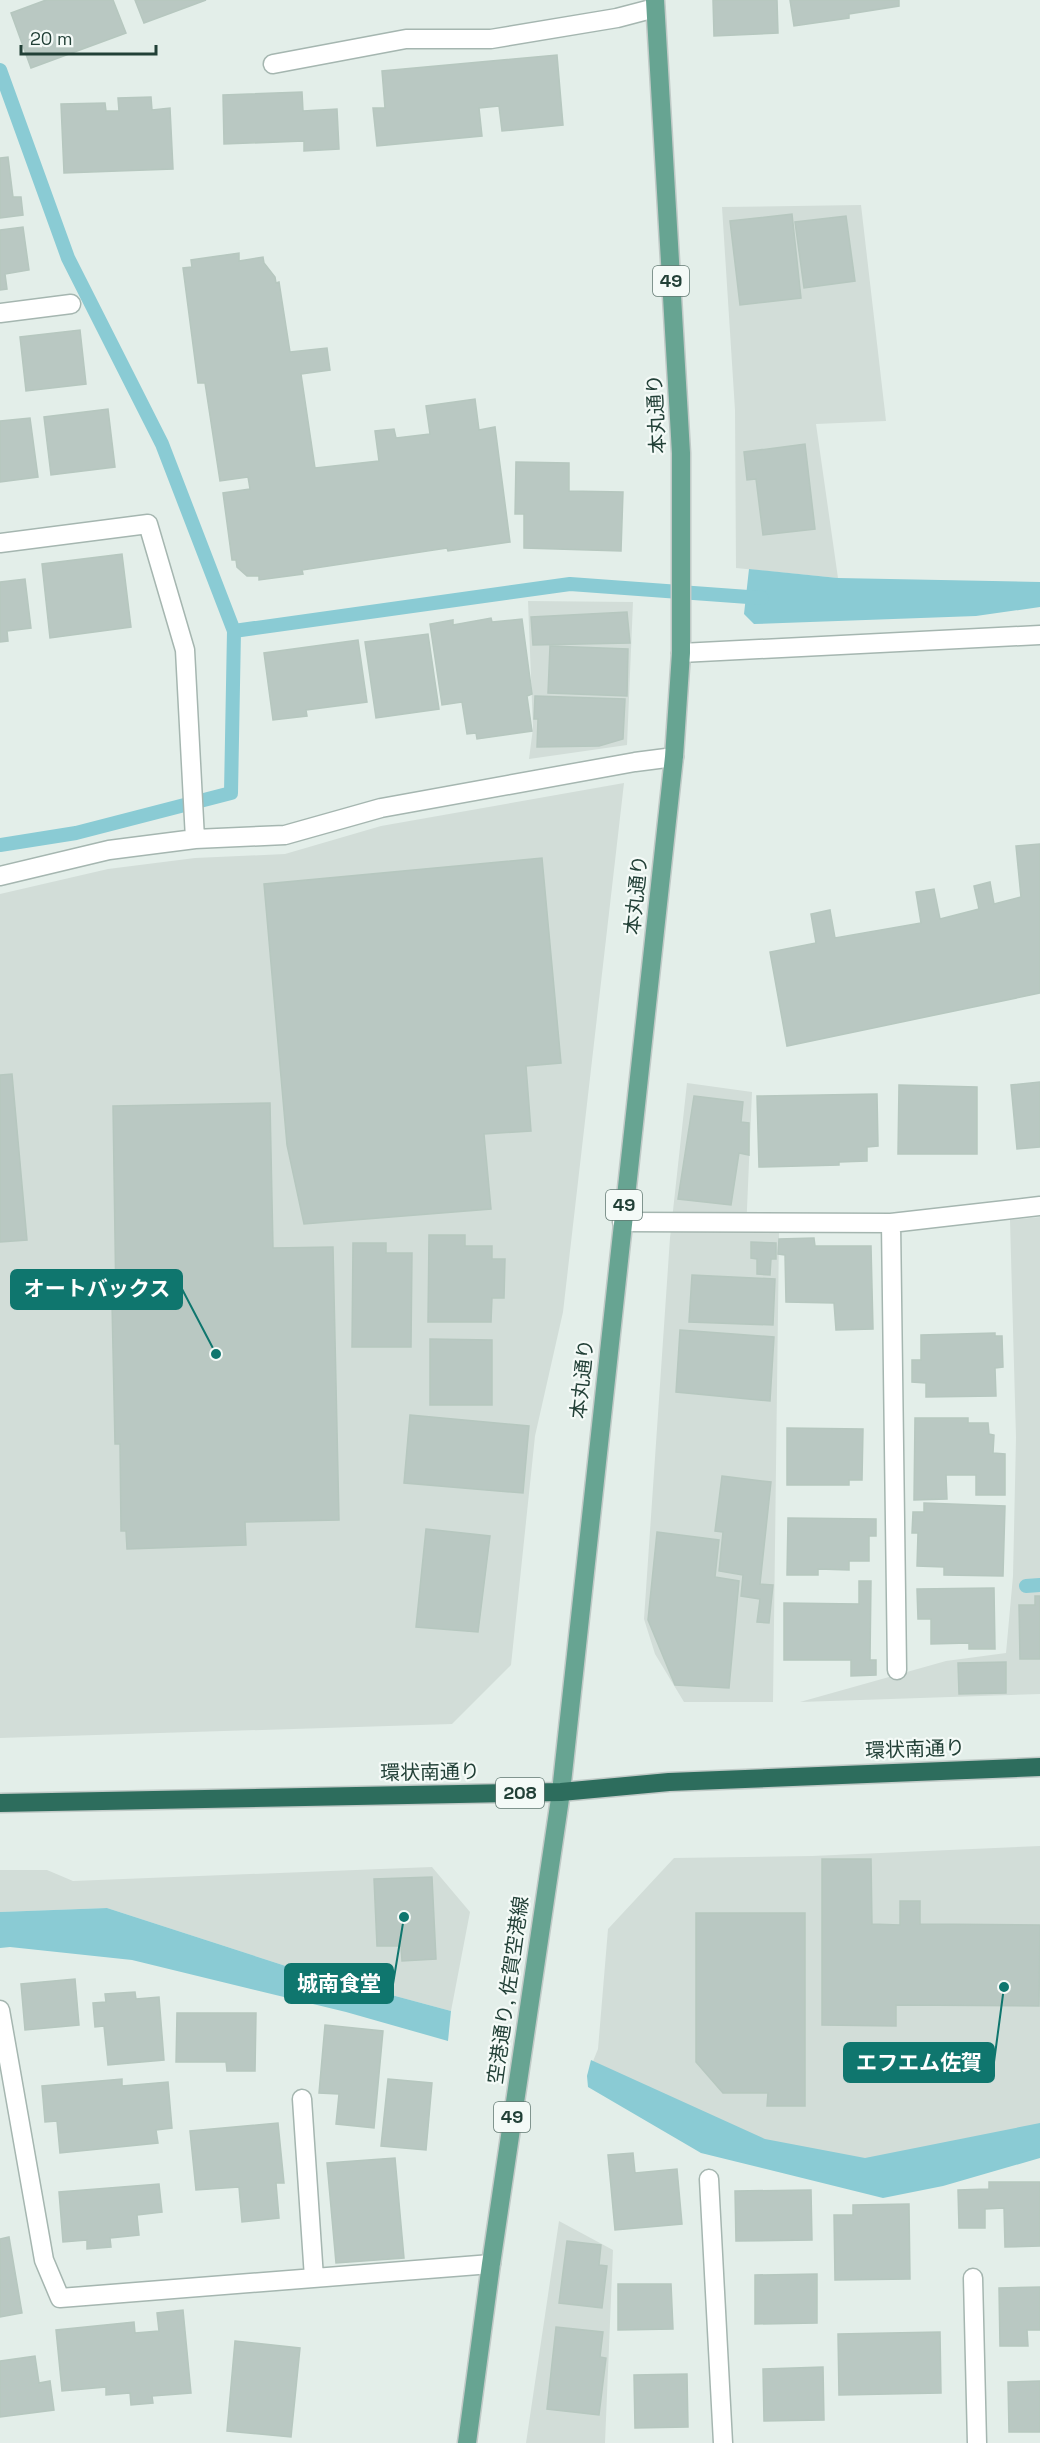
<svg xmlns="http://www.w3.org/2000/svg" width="1040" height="2443" font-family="'Space Grotesk','Noto Sans JP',sans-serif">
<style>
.built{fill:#d2ddd8}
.water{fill:#8acbd4}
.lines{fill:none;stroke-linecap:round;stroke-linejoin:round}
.stream{stroke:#8acbd4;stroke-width:14}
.building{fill:#b9c8c2;stroke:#b6c7bf;stroke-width:1.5}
.minor-casing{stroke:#a5b6b0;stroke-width:21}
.major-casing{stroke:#c1cac7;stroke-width:21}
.highway-casing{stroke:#c1cac7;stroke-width:21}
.minor{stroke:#fff;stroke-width:18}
.major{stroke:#67a492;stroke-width:18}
.highway{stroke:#2d6d5d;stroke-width:18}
.labels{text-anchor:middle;stroke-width:4.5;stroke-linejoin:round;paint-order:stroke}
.shield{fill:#f4faf7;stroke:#617871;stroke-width:1.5}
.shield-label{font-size:18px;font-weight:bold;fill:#224037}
.street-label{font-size:20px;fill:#224037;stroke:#f4faf7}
.leader{fill:none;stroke:#0f766e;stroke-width:2}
.callout-dot{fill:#0f766e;stroke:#f4faf7;stroke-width:2}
.callout{fill:#0f766e;stroke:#0f766e;stroke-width:2}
.callout-label{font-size:21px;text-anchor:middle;font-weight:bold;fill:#fff}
</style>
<rect width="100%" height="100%" fill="#e3eee9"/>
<!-- built -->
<path class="built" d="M861,205L886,421L816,424L838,578L736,568L735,410L722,207Z
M528,601L633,602L627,745L529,759L533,728Z
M624,783L563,1312L535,1436L511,1665L452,1724L0,1738V894L108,869L195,858L285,854L381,826Z
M687,1083L752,1092L746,1232L779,1233L773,1702H684L655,1654L644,1619L670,1238Z
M1040,1217V1694L800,1702L946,1661L1006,1653L1013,1576L1016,1437L1010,1220Z
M1040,1846V2148L878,2177L705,2146L587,2076L598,2049L608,1929L674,1858L812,1856Z
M432,1867L470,1912L451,2011L295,1969L107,1908L0,1912V1870H47L73,1881Z
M559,2221L613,2250L605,2443H526Z"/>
<!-- water -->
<path class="water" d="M749,569L838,578L1040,582V607L976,616L754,624L744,614Z
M107,1908L295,1969L451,2011L448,2041L346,2012L132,1960L10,1947L0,1948V1912Z
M591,2060L765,2139L865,2158L1040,2123V2158L943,2186L883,2198L701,2153L588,2087L587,2076Z"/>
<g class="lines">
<!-- stream -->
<path class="stream" d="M0,70L68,258L162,444L234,631L231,793L76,833L0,845
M234,631L570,584L762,598
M1026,1586L1040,1585"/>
</g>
<!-- building -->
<path class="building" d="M46,0H113L126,33L31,68L11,13Z
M135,0H206L144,23Z
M713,0H777L778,33L714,36Z
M790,0H899V6L849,14V18L794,26Z
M557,55L563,125L502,131L499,106L479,108L482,136L377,146L373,108H385L382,71Z
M302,92L303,111L337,109L339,149L304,151V141L224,144L223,95Z
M151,97L152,110L170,108L173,169L64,173L61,104L105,103L106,111H119L118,98Z
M8,157L13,197H21L23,215L0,218V158Z
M792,214L801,298L740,305L730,221Z
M846,216L855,281L804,288L795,222Z
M23,227L29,270L5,274L7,289L0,290V230Z
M239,253V261L263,257L264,263L275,277L276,283L279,282L290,352L327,348L330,370L301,374L315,468L379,461L375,431L394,429L396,438L430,434L426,406L475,399L479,430L495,427L510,542L448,551L447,548L302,570L303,574L259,580V576H247L237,567L236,560H232L223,493L250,489L248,477L220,481L205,383H198L183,268L192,267L191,260Z
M80,330L86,384L26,391L20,337Z
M108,409L115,467L51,475L44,417Z
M30,418L38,477L0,482V421Z
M805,444L815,529L763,535L756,479L747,480L744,452Z
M516,462L569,463V491L623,492L621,551L524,548V514H515Z
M122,554L131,627L50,638L42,564Z
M25,579L31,628L7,631L8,641L0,642V582Z
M627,612L630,643L533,645L531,617Z
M491,618L492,622L522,619L532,694L527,696L532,731L477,739L476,733L467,734L462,702L442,705L430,624L453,620V625Z
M428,634L439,709L376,718L365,642Z
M358,640L367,702L306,710L307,716L273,720L264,653Z
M550,646L628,649L627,696L548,693Z
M535,696L625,699L623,739L599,746L537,747L538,719H534Z
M1040,844V993L787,1046L770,952L816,943L811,914L830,910L835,938L921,923L916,892L934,889L940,919L979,909L974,886L990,882L994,904L1021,897L1016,846Z
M542,858L561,1063L526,1066L531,1131L484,1134L491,1209L304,1224L287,1145L264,884Z
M12,1074L27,1240L0,1242V1075Z
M1040,1082V1147L1017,1149L1011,1085Z
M899,1085L977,1087V1154H898Z
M877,1094L878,1146L867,1147V1161L839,1162V1165L759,1167L757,1096Z
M694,1096L743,1102L741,1122L749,1123V1155L739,1153L731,1205L678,1199Z
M270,1103L273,1248L333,1247L339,1520L245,1522L246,1545L127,1549L126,1531H121L120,1444H115L112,1303H116L113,1106Z
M429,1235H465V1246H492V1259H505L504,1298H492L491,1322H428Z
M814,1238L815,1246H871L873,1329L836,1330L834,1303L786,1302L785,1255L778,1254L779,1239Z
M751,1242L776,1243V1259H771L770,1275L757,1274V1259L751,1258Z
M353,1243H386V1253H412L411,1347H352Z
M692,1275L775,1279L773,1325L689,1322Z
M680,1330L774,1337L770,1401L676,1392Z
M995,1333V1336H1002L1003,1367L995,1368L996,1396L926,1397V1383L912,1382V1360H921V1335Z
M430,1339L492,1340V1405H430Z
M410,1415L529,1426L523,1493L404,1483Z
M915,1418H968V1423H988L989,1434L994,1435L993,1453L1005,1454V1495H976V1475H946L947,1499L914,1500Z
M787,1428L863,1429L862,1480H849V1485H787Z
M722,1476L771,1482L760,1584L773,1585L769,1623L757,1622L760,1599L741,1596L743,1575L719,1571L723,1532L715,1531Z
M924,1503L1005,1506L1003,1576L944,1575V1567L917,1566L918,1533H912L913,1512H924Z
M788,1518L876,1519V1536H869V1561H849V1570L818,1569V1575H787Z
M426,1529L490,1536L478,1632L416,1627Z
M657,1532L719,1540L715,1577L739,1581L729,1688L675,1685L648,1620Z
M859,1581H871L870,1660H876V1675L851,1676V1660H784V1603L859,1604Z
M994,1588L995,1649H969V1643L931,1644V1619H918L917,1589Z
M1035,1596H1040V1659H1020L1019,1605H1035Z
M1006,1662V1693L959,1694L958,1663Z
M822,1859H871L872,1924L900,1925V1901H920V1924L1040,1925L1039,2006L896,2005V2026L822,2025Z
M432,1877L436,1959L402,1961L401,1946H377L374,1879Z
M696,1913H805V2106H767L768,2093H723L696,2062Z
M75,1979L79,2025L25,2030L21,1984Z
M135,1992L136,1999L159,1997L164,2060L108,2065L104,2026L95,2027L93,2003L106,2002L105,1994Z
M177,2013H256L255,2071H227L226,2062H176Z
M325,2025L383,2031L374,2128L336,2124L339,2094L319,2093Z
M122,2079V2086L168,2082L172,2128L156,2130L158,2143L60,2153L57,2121L45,2122L42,2086Z
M388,2079L432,2083L426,2150L381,2146Z
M278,2123L284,2183H276L279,2218L242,2222L239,2187L196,2190L190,2131Z
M633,2153L635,2173L677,2169L682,2224L615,2230L608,2155Z
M395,2158L404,2258L336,2263L327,2163Z
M989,2182H1040V2246L1005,2247L1004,2208L985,2209V2228H959L958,2190L989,2189Z
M159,2184L162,2212L137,2215L139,2235L110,2238L111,2247L87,2249V2240L63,2242L59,2192Z
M811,2190L812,2240L736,2241L735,2191Z
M909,2204L910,2279L835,2280L834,2215H853V2205Z
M9,2237L22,2313L0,2317V2239Z
M567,2241L601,2245L599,2265L607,2266L602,2308L559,2303Z
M817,2274V2323L755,2324V2275Z
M618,2284H671L673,2329L618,2330Z
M1040,2287V2330H1027L1028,2346H1000L999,2288Z
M183,2310L191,2393L152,2396L153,2403L131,2405L130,2393L106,2395V2387L62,2391L56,2330L134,2322L135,2333L159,2331L157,2313Z
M556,2327L603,2332L600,2357L606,2358L599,2415L547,2409Z
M940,2332L941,2393L839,2395L838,2334Z
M235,2341L300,2348L291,2437L227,2431Z
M35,2356L39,2383L50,2381L54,2410L0,2417V2361Z
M823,2367L824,2420L764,2421L763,2369Z
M687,2374L688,2427L635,2428L634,2375Z
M1040,2381V2432H1009L1008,2382Z"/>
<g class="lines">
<!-- minor casing -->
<g class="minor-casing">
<path id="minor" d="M273,64L406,39H491L617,18L655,8
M0,313L71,304
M0,543L148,524L185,650L195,839
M681,653L1040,635
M0,876L109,850L195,839L285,835L381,808L635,762L674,757
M622,1222L891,1223L1040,1206
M891,1223L897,1670
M0,2010L44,2260L60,2298L491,2264
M302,2099L314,2278
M709,2179L723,2443
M973,2278L977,2443"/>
</g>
<!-- major casing -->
<g class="major-casing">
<path id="major" d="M467,2443L491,2264L561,1792L674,757L681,653V453L655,0"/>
</g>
<!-- highway casing -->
<g class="highway-casing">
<path id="highway" d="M0,1803L561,1792L669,1782L1040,1767"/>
</g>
<!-- minor -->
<use href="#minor" class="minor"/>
<!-- major -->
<use href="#major" class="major"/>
<!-- highway -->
<use href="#highway" class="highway"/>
</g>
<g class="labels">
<!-- shield labels -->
<g class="shield">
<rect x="653" y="266" width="36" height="30" rx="4.5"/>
<rect x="606" y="1190" width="36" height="30" rx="4.5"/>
<rect x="496" y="1778" width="48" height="30" rx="4.5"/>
<rect x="494" y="2102" width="36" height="30" rx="4.5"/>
</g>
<g class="shield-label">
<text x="671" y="287">49</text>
<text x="624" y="1211">49</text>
<text x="520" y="1799">208</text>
<text x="512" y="2123">49</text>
</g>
<!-- street labels -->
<g class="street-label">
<text transform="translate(656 414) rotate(-93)" y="7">本丸通り</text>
<text transform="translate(636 895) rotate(-84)" y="7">本丸通り</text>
<text transform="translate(582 1379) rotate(-84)" y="7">本丸通り</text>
<text transform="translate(915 1749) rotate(-2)" y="7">環状南通り</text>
<text transform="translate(430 1772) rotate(-1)" y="7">環状南通り</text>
<text transform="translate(508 1990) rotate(-82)" y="7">空港通り, 佐賀空港線</text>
</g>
</g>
<!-- callouts -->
<path class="leader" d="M216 1354L182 1289M404 1917L393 1984M1004 1987L994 2062"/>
<g class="callout-dot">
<circle cx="216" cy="1354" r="6"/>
<circle cx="404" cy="1917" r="6"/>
<circle cx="1004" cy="1987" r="6"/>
</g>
<g class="callout">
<rect x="11" y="1270" width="171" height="39" rx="6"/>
<rect x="285" y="1964" width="108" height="39" rx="6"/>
<rect x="844" y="2043" width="150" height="39" rx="6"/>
</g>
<g class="callout-label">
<text x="97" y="1296">オートバックス</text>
<text x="339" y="1991">城南食堂</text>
<text x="919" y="2070">エフエム佐賀</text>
</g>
<!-- scale -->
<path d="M21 45v9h135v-9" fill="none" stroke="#224037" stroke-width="3"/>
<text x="30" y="45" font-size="18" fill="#224037" stroke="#f4faf7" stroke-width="4.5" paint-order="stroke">20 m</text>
</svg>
